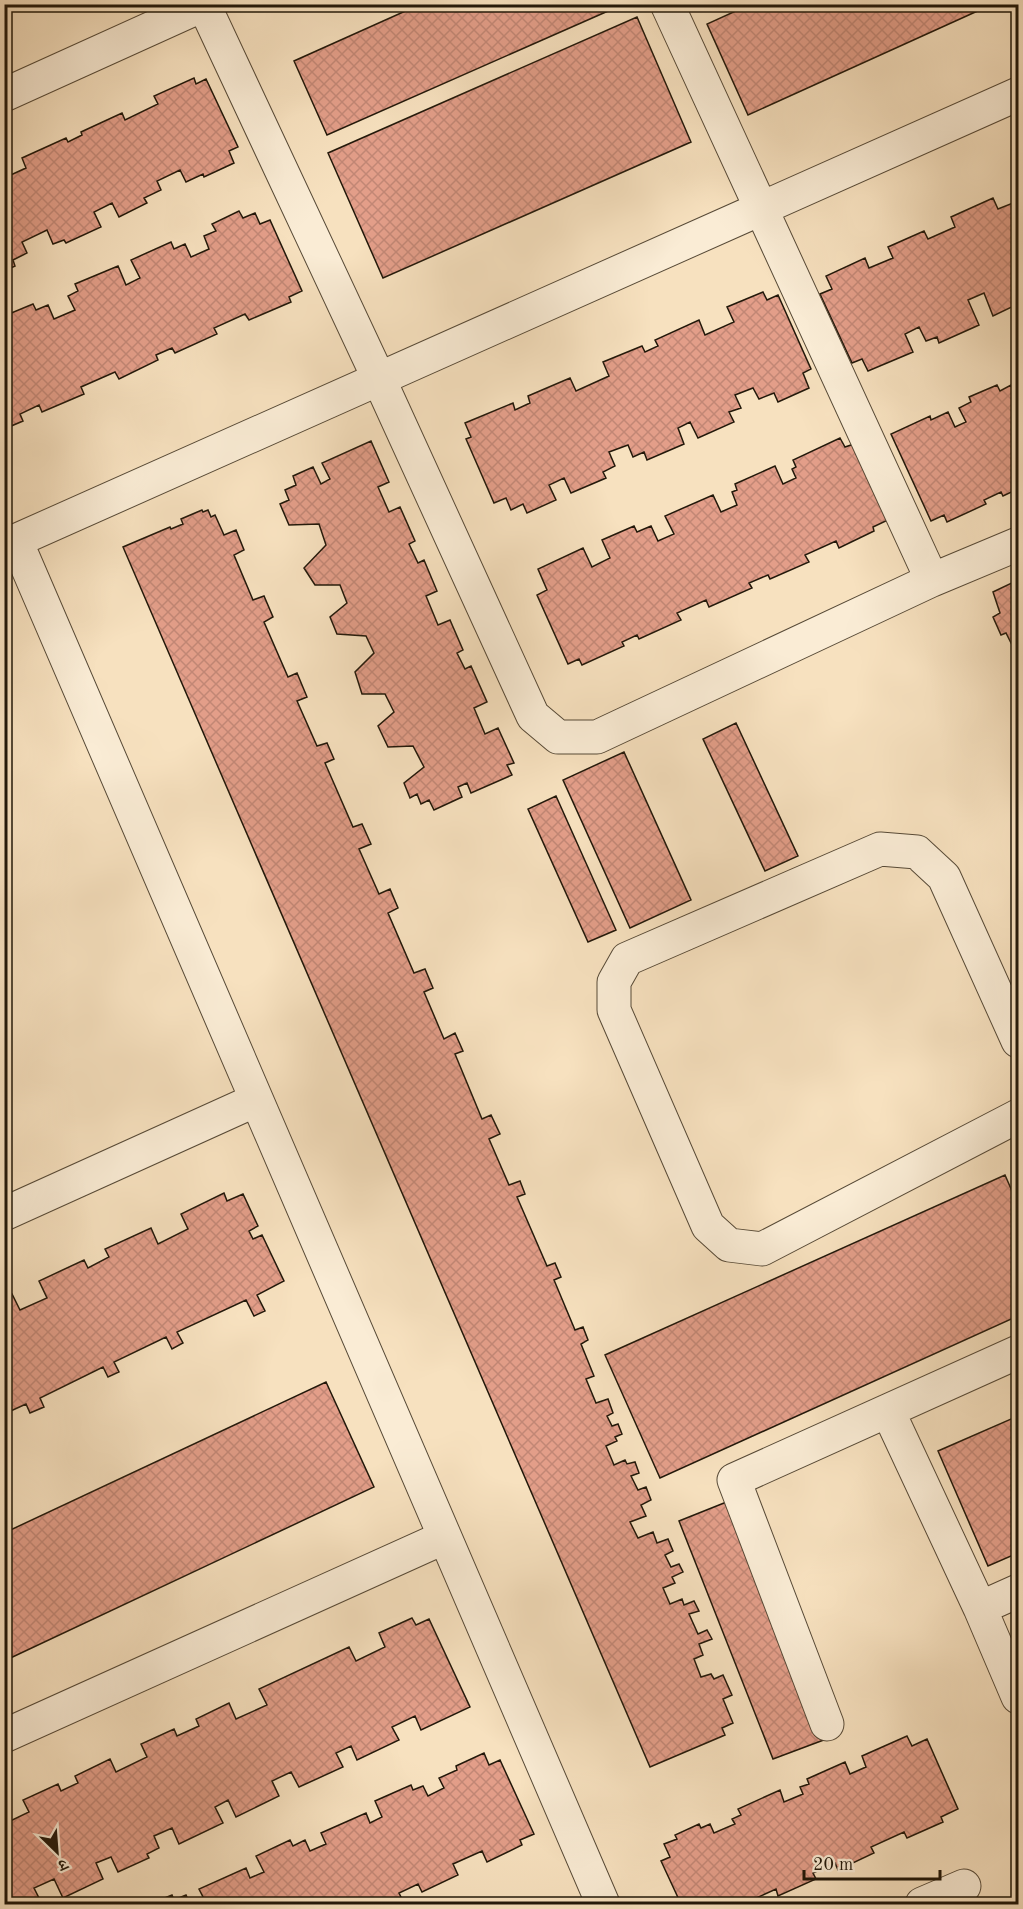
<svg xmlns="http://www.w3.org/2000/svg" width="1023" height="1909" font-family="'Old Standard TT','Noto Serif Devanagari',serif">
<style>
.building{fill:url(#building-cross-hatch);stroke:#22180a;stroke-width:1.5}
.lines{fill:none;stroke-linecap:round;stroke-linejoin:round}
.street-casing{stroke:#574a37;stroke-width:35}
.street{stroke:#faecd5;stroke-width:33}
</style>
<defs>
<pattern id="building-cross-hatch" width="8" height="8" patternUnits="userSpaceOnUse" patternTransform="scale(1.5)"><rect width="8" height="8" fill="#e39e89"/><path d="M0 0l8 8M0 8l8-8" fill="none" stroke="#c28775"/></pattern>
</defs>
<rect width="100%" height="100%" fill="#f7e1bf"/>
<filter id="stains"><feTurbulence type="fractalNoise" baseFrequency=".00333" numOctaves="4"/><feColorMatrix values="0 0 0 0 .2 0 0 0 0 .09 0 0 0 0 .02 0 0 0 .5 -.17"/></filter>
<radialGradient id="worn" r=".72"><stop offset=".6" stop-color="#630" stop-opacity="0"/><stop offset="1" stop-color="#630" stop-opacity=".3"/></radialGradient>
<!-- building -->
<path class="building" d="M421,4H624L327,135L294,61Z
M751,4H993L748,115L707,24Z
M637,17L691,142L383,278L328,153Z
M194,78L196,84L206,79L238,147L229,151L234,163L204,177L203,174L186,182L180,170L157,181L161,190L144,198L147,203L119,217L112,203L94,212L101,227L66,243L64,240L53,244L47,230L22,242L27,253L13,260L15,266L4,271V178L26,168L22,158L66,138L68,142L82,135L81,132L122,113L125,120L158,104L154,96Z
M993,198L998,209L1018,201V304L993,316L984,293L968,300L979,325L939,343L937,337L926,341L919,327L905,334L913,352L868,371L862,359L852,363L820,294L832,289L826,276L865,258L869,268L893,258L888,247L924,231L928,239L955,227L951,217Z
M239,211L243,218L255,213L260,224L270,220L302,291L289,297L291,302L249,320L245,314L214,328L217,334L175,353L172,348L156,355L158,360L119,379L115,372L81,387L84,394L42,412L39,405L20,414L23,421L4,429V336L8,334L4,325V316L33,304L36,310L48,305L54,319L75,310L68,296L78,291L75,284L118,266L126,285L140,278L131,260L171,242L174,249L185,244L191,257L209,249L204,236L216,231L212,224Z
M763,292L767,300L778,295L811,369L803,373L809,388L778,402L774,393L759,399L753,388L735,395L741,408L729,412L734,422L698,438L690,422L678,428L684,444L647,460L644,452L633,457L628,445L609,452L615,466L603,472L606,478L571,493L564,478L549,485L556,500L527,513L523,504L511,510L506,498L494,503L466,439L471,437L465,423L513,403L515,410L530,403L528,396L570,378L576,391L609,376L603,362L642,346L645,352L658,346L655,340L699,320L705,335L734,322L727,307Z
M997,385L1000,391L1011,385L1018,400V489L1003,496L1001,492L984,500L986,504L947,522L944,515L931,521L891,434L930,416L931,420L948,412L955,427L966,422L959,408L971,402L969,397Z
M840,438L845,447L854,444L888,520L873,527L874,531L839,548L836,541L805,555L809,562L770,579L768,575L749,583L752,588L709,607L706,600L677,613L681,620L639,639L637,635L622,642L624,646L582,665L579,659L568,664L537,595L547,590L538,569L583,548L592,567L610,558L602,540L634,526L637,532L651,526L658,541L674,534L665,516L713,495L721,512L737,505L732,492L737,490L735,484L775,466L783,484L796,478L792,469L796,467L793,460Z
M371,441L389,482L378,487L389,512L400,507L415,541L409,544L418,563L424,560L437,591L426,596L438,625L450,620L463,650L457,653L465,669L471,666L487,702L474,708L485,734L498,728L514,763L507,765L512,775L471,793L467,783L458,787L462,797L434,810L429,800L421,804L417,794L410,798L404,783L424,767L413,746L388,747L378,726L394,712L385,694H362L355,672L374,653L366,636L337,634L330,617L347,603L340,585H315L304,568L326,545L319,524L289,525L280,504L289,500L285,490L296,485L293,476L313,467L321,484L330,479L322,463Z
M202,510L203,512L208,510L211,517L215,515L224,535L236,530L244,550L234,555L253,600L264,596L273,617L264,622L288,677L297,673L307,697L297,701L317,746L327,743L334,759L325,763L353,827L362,824L371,844L359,849L379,894L390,889L398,908L388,913L414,973L425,969L433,988L424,992L444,1039L455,1033L463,1051L455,1054L482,1119L491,1115L500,1134L489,1139L509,1185L520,1181L525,1194L517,1197L547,1266L555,1263L561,1277L554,1280L575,1330L583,1327L588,1340L581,1344L594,1376L586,1379L596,1403L608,1399L613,1413L607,1416L612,1426L618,1424L622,1434L615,1437L617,1441L606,1446L614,1465L625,1460L627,1464L635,1462L639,1473L631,1476L638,1490L646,1487L651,1500L641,1505L646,1516L630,1522L638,1538L653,1532L657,1543L668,1539L673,1551L665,1555L671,1567L679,1564L683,1572L672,1577L675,1583L663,1588L670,1604L682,1599L684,1605L694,1601L699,1611L689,1614L698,1634L707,1630L712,1639L699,1644L703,1655L694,1659L701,1677L711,1674L714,1679L723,1675L732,1695L723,1699L733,1723L722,1728L725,1735L650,1767L123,547L170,527L171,529L183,524L181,519Z
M1018,580V651L1016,645L1013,647L1006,633L1001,635L993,617L1000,613L993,592Z
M736,723L798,856L765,871L703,739Z
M624,752L691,900L630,928L563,780Z
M556,796L616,930L588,942L528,809Z
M1005,1175L1018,1205V1316L660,1478L605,1355Z
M224,1193L227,1201L243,1194L258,1226L249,1231L253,1239L262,1235L284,1281L257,1295L265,1311L254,1316L246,1300L177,1332L183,1343L172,1349L166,1337L114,1362L119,1372L108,1377L103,1367L40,1398L44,1407L30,1413L26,1404L4,1414V1297L12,1294L20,1310L47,1298L39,1281L84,1260L88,1268L109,1257L105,1249L151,1228L158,1244L188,1229L181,1214Z
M326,1382L374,1487L4,1661V1533Z
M1018,1416V1553L988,1566L938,1451Z
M734,1499L829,1738L773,1759L679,1521Z
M412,1618L416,1625L429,1619L470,1707L421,1730L415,1716L392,1727L399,1740L357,1760L351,1746L336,1753L343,1767L299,1787L291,1772L272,1781L279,1796L236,1817L228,1800L215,1807L223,1823L179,1844L172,1828L154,1836L159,1848L147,1854L149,1858L118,1872L111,1857L96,1863L103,1879L63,1898L54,1879L34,1888L40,1900L31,1904H4V1824L29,1812L23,1800L58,1784L61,1791L78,1783L75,1776L110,1759L116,1772L147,1757L141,1744L174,1729L177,1736L199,1726L196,1719L229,1703L236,1719L267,1705L259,1689L349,1647L356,1661L385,1647L379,1633Z
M907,1736L912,1746L927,1739L958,1809L941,1817L943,1822L907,1838L904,1832L871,1847L874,1853L838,1870L835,1863L813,1873L816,1879L778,1896L776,1889L743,1904H681L661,1861L670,1857L664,1844L677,1839L675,1835L699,1824L701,1828L710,1824L714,1833L735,1824L732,1819L741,1815L738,1809L780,1790L784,1802L803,1794L800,1787L809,1784L807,1779L845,1762L850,1774L866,1767L862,1756Z
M484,1753L489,1765L500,1760L534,1834L520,1840L522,1845L487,1862L482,1851L453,1864L458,1875L422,1892L418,1884L399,1893L403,1901L395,1904H193L204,1899L199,1889L246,1868L250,1878L264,1872L256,1856L290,1840L293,1846L305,1840L310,1851L326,1844L321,1833L366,1813L370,1823L382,1817L375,1801L411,1785L413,1790L423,1786L428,1796L444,1788L439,1778L457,1770L456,1766Z
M172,1895L174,1900L186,1895L190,1904H150Z"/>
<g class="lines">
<!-- street casing -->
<g class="street-casing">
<path id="street" d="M667,4L932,580
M204,5L379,379L533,716L558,737H597L932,580L1018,544
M4,95L205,4
M16,541L603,1904
M4,546L1018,94
M1018,1041L944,877L917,852L880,849L627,959L614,982V1010L708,1226L729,1245L762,1249L1018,1116
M4,1214L256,1100
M888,1411L980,1608L1018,1591
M980,1608L1018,1697
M827,1724L734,1480L1018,1352
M4,1736L445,1537
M922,1904L964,1886"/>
</g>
<!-- street -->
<use href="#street" class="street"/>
</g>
<!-- margin -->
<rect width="1023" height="1909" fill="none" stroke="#f7e1bf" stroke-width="24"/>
<rect x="6" y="6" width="1011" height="1897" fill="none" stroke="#22180a" stroke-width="3"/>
<rect x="12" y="12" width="999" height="1885" fill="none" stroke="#22180a" stroke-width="1.5"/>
<!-- north arrow -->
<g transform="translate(57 1852) rotate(155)" stroke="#faecd5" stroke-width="4.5" paint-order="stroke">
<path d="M0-4.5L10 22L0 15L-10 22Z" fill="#22180a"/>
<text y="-9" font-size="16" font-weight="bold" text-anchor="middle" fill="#22180a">उ</text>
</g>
<!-- scale -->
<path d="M804 1870v9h136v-9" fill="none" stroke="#22180a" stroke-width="3"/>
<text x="813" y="1870" font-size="18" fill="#22180a" stroke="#faecd5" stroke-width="4.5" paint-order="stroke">20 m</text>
<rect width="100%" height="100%" filter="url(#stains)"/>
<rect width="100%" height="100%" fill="url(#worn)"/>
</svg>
